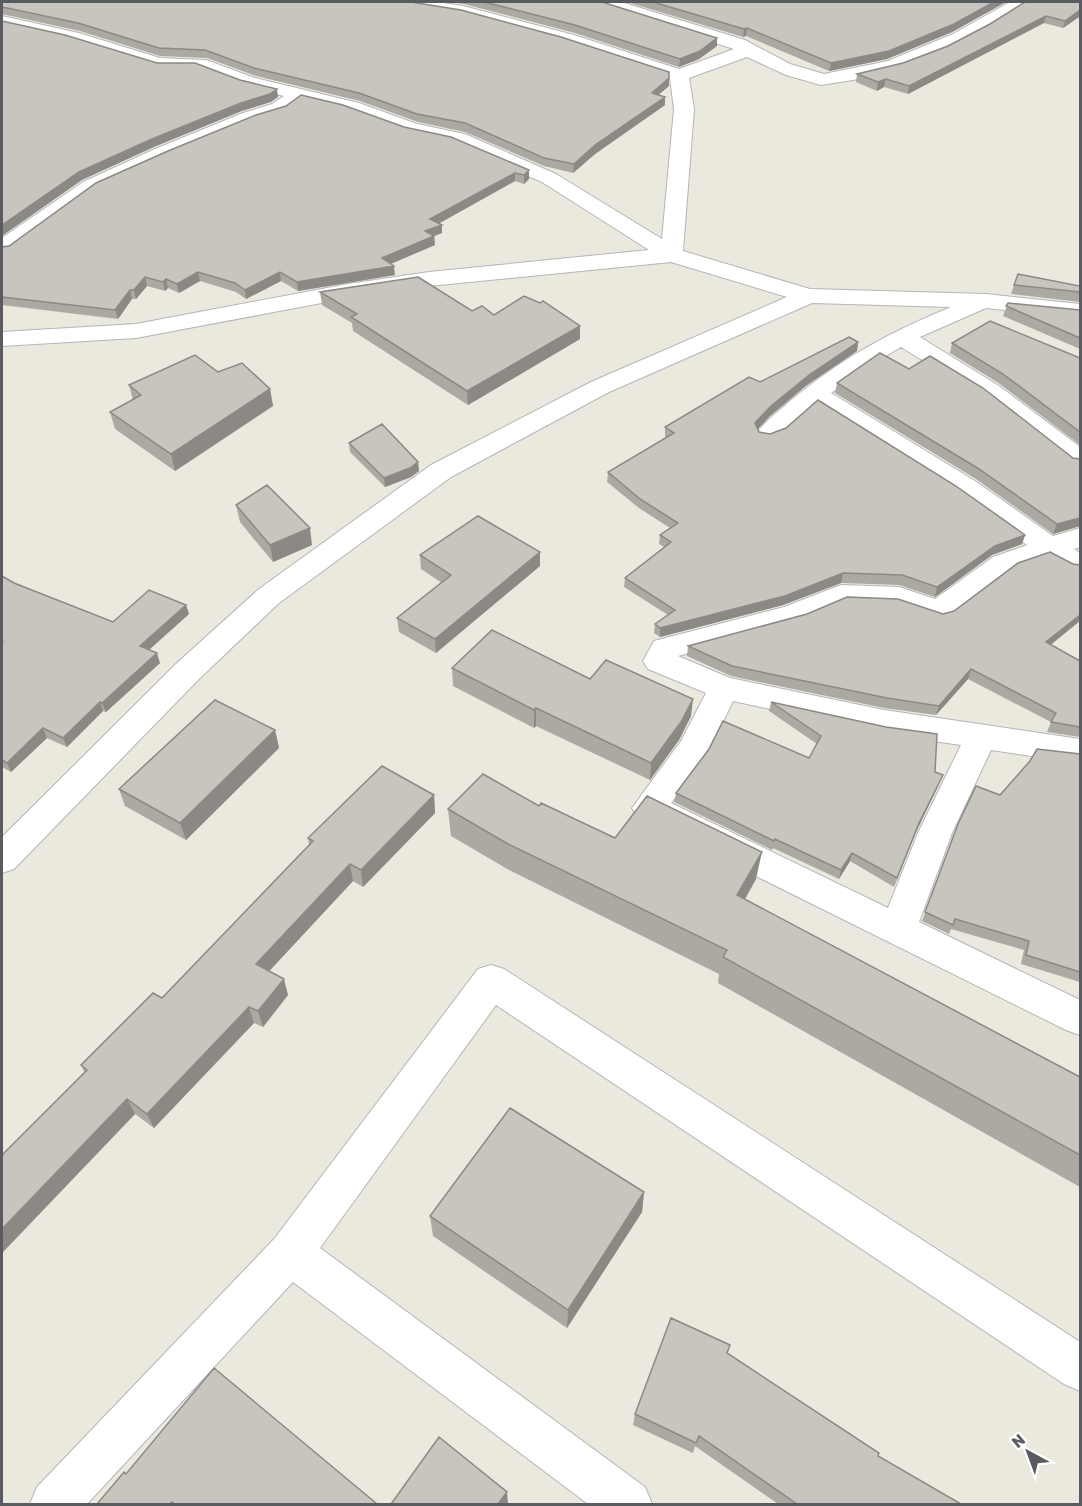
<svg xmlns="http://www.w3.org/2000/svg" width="1082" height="1506" font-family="Rubik,sans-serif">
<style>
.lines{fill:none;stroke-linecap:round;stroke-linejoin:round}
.minor-casing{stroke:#b2b6ba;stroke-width:2}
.minor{fill:#fff;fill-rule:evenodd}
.wall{fill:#aca9a3}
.shaded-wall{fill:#8c8985}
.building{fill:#c8c4be;stroke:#8c8985;stroke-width:1.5}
</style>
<rect width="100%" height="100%" fill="#ebe8de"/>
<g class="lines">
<!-- minor casing -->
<g class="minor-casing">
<path id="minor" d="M403,2H438L463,6L574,35L679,69L734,49L599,6L596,2H621L745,40L790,64L824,74L888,61L953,34L1010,2H1030L987,30L945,52L901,69L871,77L821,85L786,75L747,57L689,78L694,109L683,251L810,289L986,294L1080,304V318L986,308L920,337L999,386L1080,447V468L1071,466L981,396L901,347L862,370L831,393L975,481L1053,536L1080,528V547L1074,549L1080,553V574L1070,572L1047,559L1013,571L950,619L939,622L896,607L844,605L804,622L678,656L730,678L884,710L1080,739V763L991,750L952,833L919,922L1080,1000V1035L1066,1030L637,817L632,808L681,741L706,693L648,669L643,661L654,641L784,607L841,585L899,587L935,599L993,557L1027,545L955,493L816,406C800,420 783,445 760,440L756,434C764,422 778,412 789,402C842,358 886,334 951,307L812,303L609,392L451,477L279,603L199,679L14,869L2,873V837L177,663L259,589L431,465L591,382L787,297L671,262L429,286L348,298L136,338L2,346V332L136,324L348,284L429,272L649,250L542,182L452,143L405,133L345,111L301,100L286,112L257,121L169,157L97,190L10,253L2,255V238L83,182L155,149L243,113L272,104L284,96L242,86L197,69H159L68,41L2,26V16L79,33L160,58L206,60L255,78L359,103L417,124L465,134L556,174L662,239L674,109L670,78L562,43L462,16L406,6ZM733,701L884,734L961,745L918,833L888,908L671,803L706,757Z
M491,965L504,969L1080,1342V1391L1064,1384L496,1005L320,1248L645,1487L652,1504H588L293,1282L87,1504H30L37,1487L275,1238L478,969Z"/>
</g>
<!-- minor -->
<use href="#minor" class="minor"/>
</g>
<!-- wall -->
<path class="wall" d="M2,2L669,78V86L658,95L665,97V105L595,154L573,173L544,166L465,132L418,122L360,101L256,76L207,58L160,56L80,31L2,14Z
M449,2H602L717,38V46L699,59L679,67L575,33L464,4Z
M627,2H1006L952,32L887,59L829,71L746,36L743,37Z
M1080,2V17H1079L1063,28L1044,23L908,94L884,87L877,91L856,82L857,74L903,63L948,46L990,24Z
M404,127L529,170V179L524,184L515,181L439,223L442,233L434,236L435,245L391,264L395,275L298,291L281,281L246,299L236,292L200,281L179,293L168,288L165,291L147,286L136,299H132L118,319L2,305V247L9,246Z
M1014,285L1080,286V302L1011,294Z
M320,292L472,311L494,315L580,339L468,405L353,331L352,323L322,305Z
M1008,303L1080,310V349L1003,316Z
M858,342L857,351L807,385L770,416L758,429L759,432L1025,535L1022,544L992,555L935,597L899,585L841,583L783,605L660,637L654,633L655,624L668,615L624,587L625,578L664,547L659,544L660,535L670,528L639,508L607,482L608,472L666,438L665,437V427L760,382Z
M952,343L1080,358V445L1000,384L950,353Z
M218,372L270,389L273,406L175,471L115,429L110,412L133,400L129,385Z
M837,383L1073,458L1080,459V526L1053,534L976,479L835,393Z
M349,443L418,462L419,471L411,477L385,487L350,452Z
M236,505L312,545L273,562L240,522Z
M420,555L540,566L436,653L399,632L397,618L442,583L421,569Z
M1073,564L1051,645L1080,661V737L1047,732L1051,722L968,679L936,715L884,708L731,676L687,656L688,646L943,614L954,611Z
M2,576L14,583L113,622L186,605L189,614L149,650L160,663L106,712L103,711L67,747L47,738L11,772L2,767Z
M452,668L590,679L691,716L679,740L650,780L536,726L534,728L453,686Z
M771,702L935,772L939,784L916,832L894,887L850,861L839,879L773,848L772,850L674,802L676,793L809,758L817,744L769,711Z
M275,730L279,748L186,840L125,806L119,789Z
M1080,754V982L1021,964L1024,950L951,929L949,934L922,921L958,824L1000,795Z
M434,795L435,813L363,887L353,881L269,971L288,995L263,1027L254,1023L154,1128L135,1114L2,1253V1155L85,1073L81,1065L162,998L309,845L308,838Z
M539,806L615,838L756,879L745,899L1080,1077V1187L718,983L719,974L509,870L451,836L448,809Z
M644,1192L642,1212L567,1328L433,1236L430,1216Z
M727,1353L878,1456L961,1504H778L695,1446L693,1453L633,1425L635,1414Z"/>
<!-- shaded-wall -->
<path class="shaded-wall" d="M994,2H1006L952,32L887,59L829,71L831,63Z
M1080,10L1079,17L1063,28L1065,21Z
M1046,16L1044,23L908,94L909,86Z
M747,28L746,36L743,37L744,29Z
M717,38V46L699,59L679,67L680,59Z
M669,78V86L651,101L652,93Z
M886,79L884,87L877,91L878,82Z
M277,89L278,97L271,102L242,111L154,147L82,180L2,236V225L79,172L152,139Z
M665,97V105L595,154L573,173L574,164L595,145Z
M529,170V179L524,184V175Z
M515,173V181L431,228L430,219Z
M442,225V233L434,236L435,245L383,267L382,258L425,231Z
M394,266L395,275L298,291L297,282Z
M198,272L200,281L179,293L177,284Z
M280,272L281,281L246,299L245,290Z
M145,277L147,286L136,299L134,290Z
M166,279L168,288L165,291L163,282Z
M130,290L132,299L118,319L115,310Z
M580,326V339L468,405L467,391Z
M858,342L857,351L807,385L770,416L754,433L755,423L771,406L809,375Z
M270,389L273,406L175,471L171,454Z
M418,462L419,471L411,477L385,487L384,478Z
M1080,518V526L1053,534L1057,524Z
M310,528L312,545L273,562L270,545Z
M1025,535L1022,544L992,555L935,597L937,587L995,546Z
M540,552V566L436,653L435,639Z
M843,573L841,583L783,605L660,637V628Z
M186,605L189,614L143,655L140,646Z
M1080,615V621L1042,652L1046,642Z
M157,653L160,663L106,712L102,703Z
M971,669L968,679L936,715L939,706Z
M693,699L691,716L679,740L650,780L651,763Z
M100,702L103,711L67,747L63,738Z
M536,708V726L534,728V710Z
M43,728L47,738L11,772L7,763Z
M275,730L279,748L186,840L180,823Z
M943,775L939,784L916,832L894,887L919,823Z
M434,795L435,813L363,887L361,870Z
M762,852L756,879L732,922L737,895Z
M852,853L850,861L839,879L841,870Z
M350,864L353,881L261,980L256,964Z
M284,979L288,995L263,1027L258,1011Z
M249,1007L254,1023L154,1128L147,1114Z
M127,1099L135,1114L2,1253V1229Z
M644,1192L642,1212L567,1328L568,1310Z
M507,1492L508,1504H498Z"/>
<!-- building -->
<path class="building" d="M2,2H411L461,10L561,37L669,72V78L652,93L665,97L595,145L574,164L544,158L465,123L417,114L359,93L254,68L205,50L159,48L78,23L2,7Z
M484,2H602L717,38L700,51L680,59L575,25Z
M653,2H994L954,24L889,51L831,63L747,28L744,29Z
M1025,2H1080V10L1065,21L1046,16L909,86L886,79L878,82L857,74L903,63L948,46L990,24Z
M2,21L65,35L157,63H195L240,80L277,89L270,94L241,103L152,139L79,172L2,225Z
M301,95L343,105L404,127L451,137L529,170L524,175L515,173L430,219L442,225L425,231L434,236L382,258L394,266L297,282L280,272L245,290L235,283L198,272L177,284L166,279L163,282L145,277L134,290H130L115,310L2,297V247L9,246L96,183L168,151L256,115L286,106Z
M1018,274L1080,286V292L1014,285Z
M418,277L472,311L482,306L494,315L524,296L540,303L543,301L580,326L467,391L351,317L357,314L320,292Z
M1008,303L1080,310V338L1006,306Z
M990,321L1080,358V432L1003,374L952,343Z
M849,337L858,342L809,375L771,406L755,423L759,432L770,434L786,428L818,400L956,486L1025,535L995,546L937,587L902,575L843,573L785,596L660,628L655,624L675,610L625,578L671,542L660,535L678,523L640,499L608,472L674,433L665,427L749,377L760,382Z
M880,353L909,369L930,356L983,388L1073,458L1080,459V518L1057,524L979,469L837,383Z
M195,355L218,372L242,363L270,389L171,454L110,412L141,395L129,385Z
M382,424L418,462L410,468L384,478L349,443Z
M267,485L310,528L270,545L236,505Z
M478,516L540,552L435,639L397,618L451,575L420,555Z
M1050,552L1073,564L1080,565V615L1046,642L1080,661V727L1051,722L1056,713L971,669L939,706L887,698L732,666L688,646L807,614L847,597L898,599L943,614L954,611L1018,563Z
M2,576L14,583L113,622L149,590L186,605L140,646L157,653L102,703L100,702L63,738L43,728L7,763L2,760V643L3,642L2,641Z
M492,630L590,679L606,660L693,699L681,722L651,763L536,708L534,710L452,668Z
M215,700L275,730L180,823L119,789Z
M771,702L886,727L937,734L935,772L943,775L919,823L897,878L852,853L841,870L775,839L774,841L676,793L709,749L723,721L809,758L821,736Z
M1037,749L1080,754V972L1026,955L1029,941L955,919L953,925L925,912L958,824L976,786L1000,795L1030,761Z
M382,766L434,795L361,870L350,864L256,964L284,979L258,1011L249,1007L147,1114L127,1099L2,1229V1155L87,1070L81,1065L153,993L162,998L313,841L308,838Z
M483,774L539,806L541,803L615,838L647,796L762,852L737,895L1080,1077V1155L723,957L727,950L508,844L448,809Z
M510,1108L644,1192L568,1310L430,1216Z
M671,1318L730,1345L727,1353L879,1453L878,1456L961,1504H797L699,1436L696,1443L635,1414Z
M214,1368L377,1504H175L172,1502L170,1504H97L124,1472L126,1474Z
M439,1437L507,1492L498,1504H391Z"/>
<!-- border -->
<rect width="1082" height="1506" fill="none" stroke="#585c60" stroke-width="6"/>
<!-- north arrow -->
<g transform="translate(1028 1452) rotate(319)" stroke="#ffffff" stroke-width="4.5" paint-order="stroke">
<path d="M0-4.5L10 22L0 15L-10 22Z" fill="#585c60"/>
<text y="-9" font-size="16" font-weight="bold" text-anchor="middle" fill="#585c60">N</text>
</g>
</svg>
